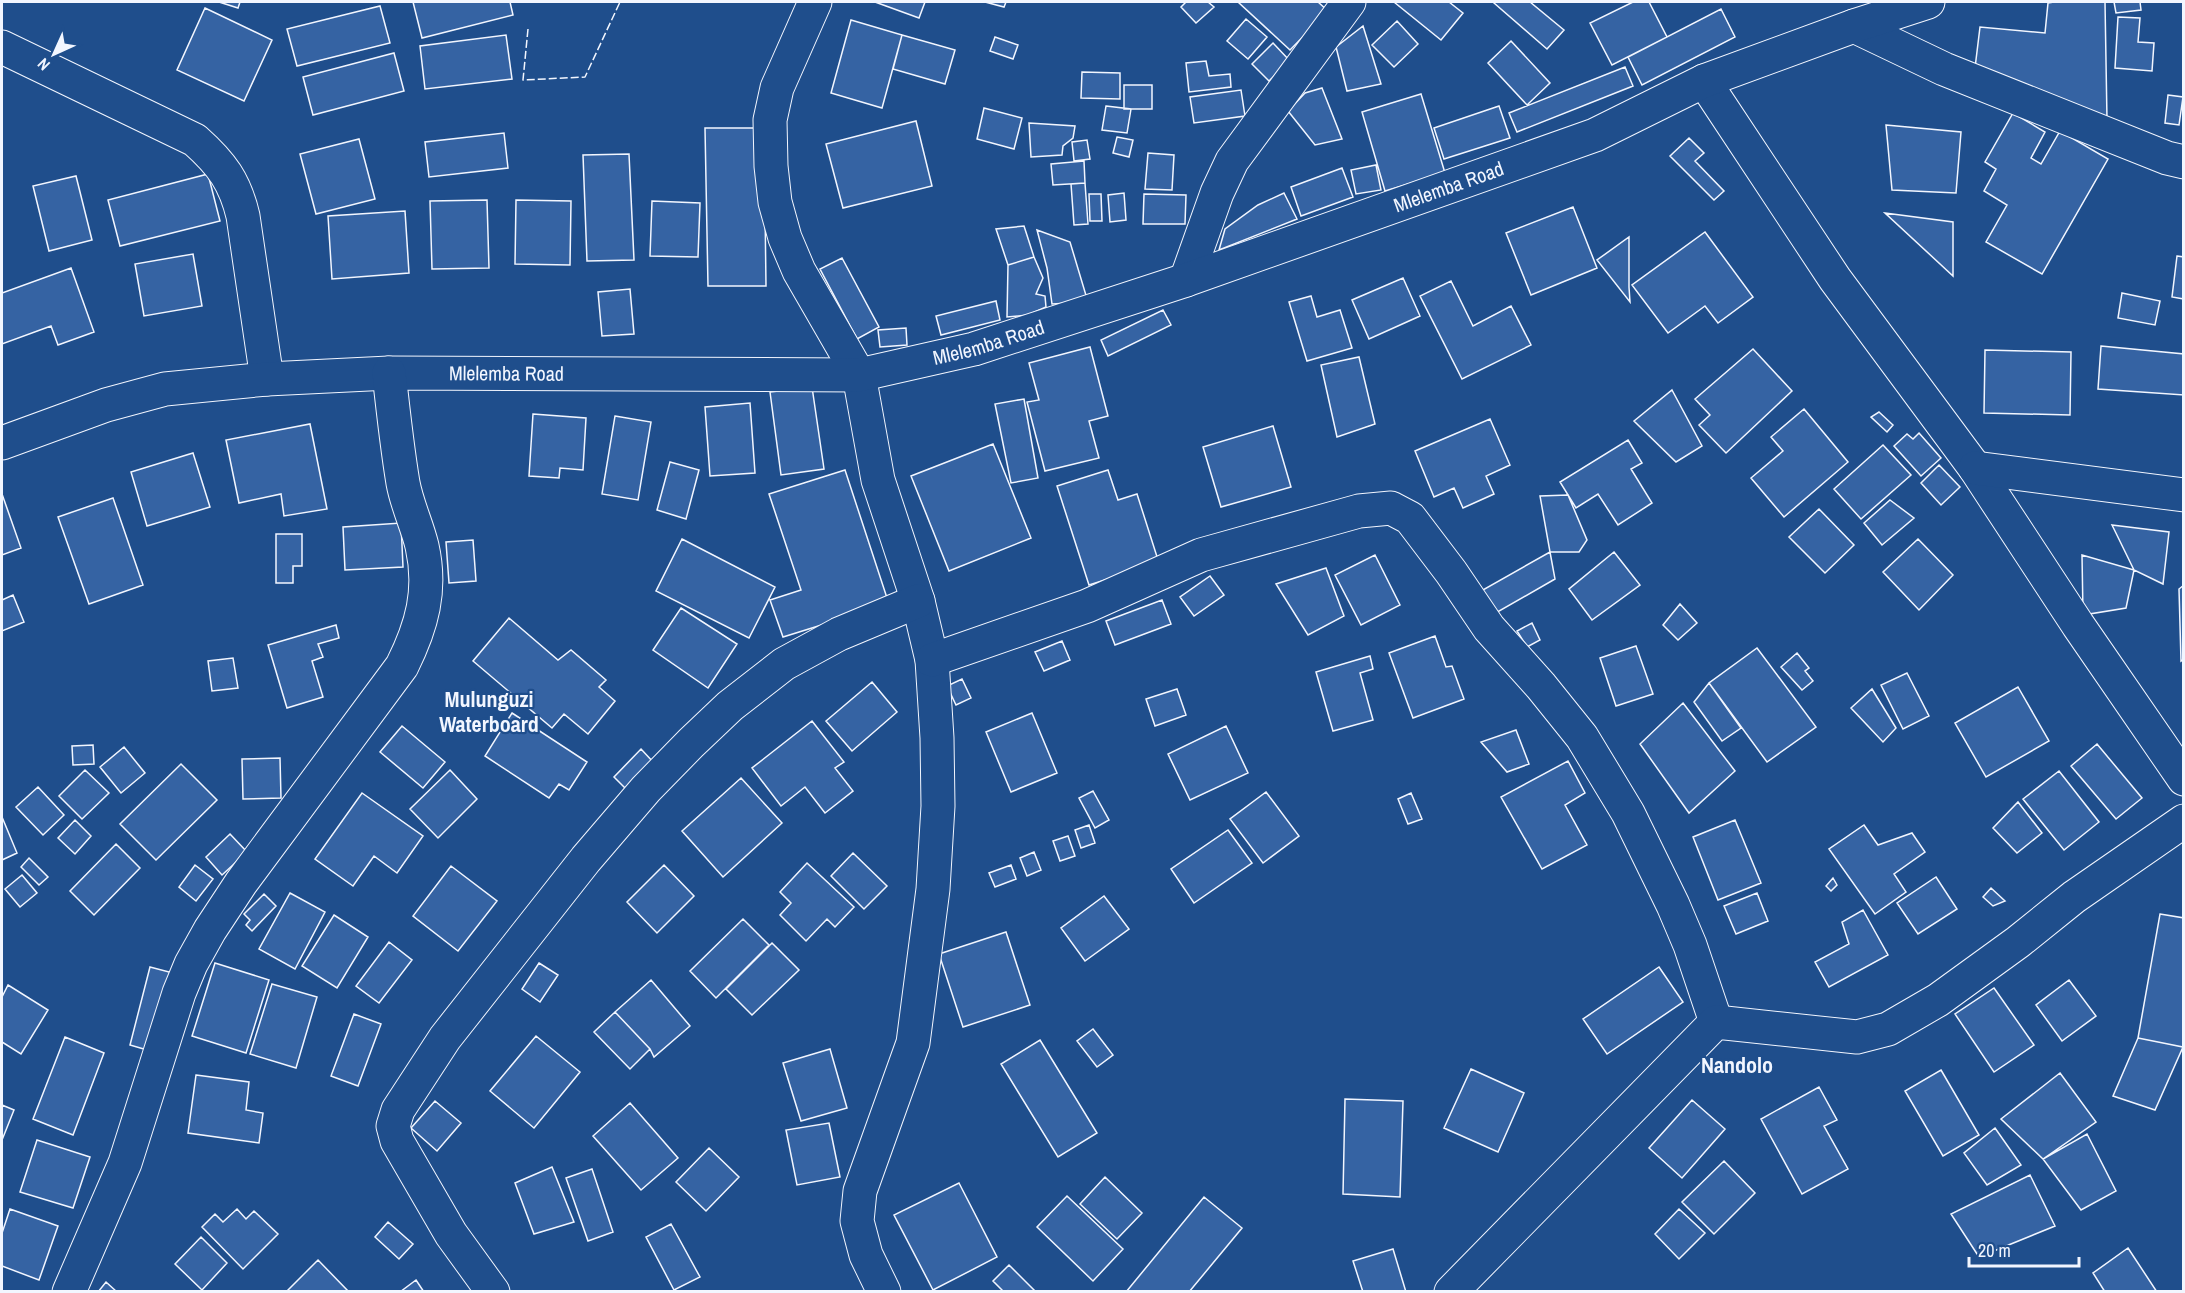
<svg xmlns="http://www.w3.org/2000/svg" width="2185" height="1293" font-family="'Archivo Narrow',sans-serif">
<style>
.building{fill:#3563a3;stroke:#f2f6ff;stroke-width:1.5}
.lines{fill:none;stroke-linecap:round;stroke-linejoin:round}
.minor-casing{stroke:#f2f6ff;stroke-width:35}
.minor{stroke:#1f4e8c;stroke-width:33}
.fence{stroke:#f2f6ff;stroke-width:1.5;stroke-dasharray:8 3;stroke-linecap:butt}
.labels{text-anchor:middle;stroke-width:4.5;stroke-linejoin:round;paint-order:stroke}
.street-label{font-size:20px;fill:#f2f6ff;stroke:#1f4e8c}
.quarter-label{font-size:22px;font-weight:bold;fill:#f2f6ff;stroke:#1f4e8c}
</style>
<rect width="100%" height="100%" fill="#1f4e8c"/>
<!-- building -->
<path class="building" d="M219,2H240L238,8Z
M413,2H510L513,15L422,38Z
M875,2H925L919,18Z
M985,2H1006L1004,7Z
M1186,2H1208L1214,7L1196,23L1181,7Z
M1238,2H1318L1328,11L1290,50Z
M1394,2H1449L1463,13L1441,40Z
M1495,2H1530L1564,30L1547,49L1494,3Z
M1633,2H1649L1667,37L1612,65L1590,23Z
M2054,2H2105L2107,120L1975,68L1980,27L2045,33L2048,3Z
M2114,2H2140L2141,10L2116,13Z
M380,6L390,43L297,66L287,29Z
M205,8L272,40L244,101L177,70Z
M1721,9L1735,37L1642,85L1628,57Z
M2118,17L2140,18L2138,42L2154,43L2152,71L2115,68Z
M1246,19L1267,37L1248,59L1227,41Z
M851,20L902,35L882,108L831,93Z
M1397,21L1418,44L1394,67L1372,45Z
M1363,26L1381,84L1347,91L1336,47Z
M506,35L512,79L425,89L420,46Z
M902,35L955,50L945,84L893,69Z
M995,37L1018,45L1013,59L990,51Z
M1511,41L1550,83L1527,105L1488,63Z
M1273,43L1290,61L1269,81L1252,64Z
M394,53L404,91L313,115L303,77Z
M1206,61L1209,76L1230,74L1231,87L1189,92L1186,63Z
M1625,67L1633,86L1517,132L1509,113Z
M1082,72L1120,73V99L1081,98Z
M1124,85H1152V109H1124Z
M1322,88L1342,139L1315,145L1288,111L1305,93Z
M1241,90L1245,116L1194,123L1190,97Z
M1421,94L1445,173L1385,191L1362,112Z
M2168,95L2183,97L2179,125L2165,123Z
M1106,106L1131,109L1127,133L1102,130Z
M1499,106L1510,138L1444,159L1434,128Z
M984,108L1022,118L1014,149L977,139Z
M2013,113L2045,132L2031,158L2041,164L2060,131L2108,159L2042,274L1986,242L2007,205L1984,191L1996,169L1985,162Z
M916,121L932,186L843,208L826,144Z
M1029,123L1075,126L1073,138L1063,146L1062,155L1031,157Z
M1886,125L1961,132L1956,193L1892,190Z
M705,128H764L766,286H708Z
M504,133L508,168L429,177L425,142Z
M1117,137L1133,140L1129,157L1113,153Z
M1689,138L1704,153L1695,161L1724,191L1714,200L1670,156Z
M359,139L375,199L316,214L300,154Z
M1087,140L1090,159L1074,161L1072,142Z
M1148,153L1174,155L1172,190L1145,189Z
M629,154L634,260L587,261L583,155Z
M1084,161L1085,183L1053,185L1051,164Z
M1376,165L1381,190L1356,194L1351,170Z
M1342,168L1353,197L1301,216L1291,187Z
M208,174L220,221L120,246L108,200Z
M76,176L92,240L49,251L33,186Z
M1085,183L1088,224L1074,225L1071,184Z
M1124,193L1126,220L1110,222L1108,195Z
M1284,193L1297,219L1219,250L1225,229L1258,205Z
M1089,194H1101L1102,221H1090Z
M1144,194L1186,195L1185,224H1143Z
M487,200L489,268L432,269L430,201Z
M516,200L571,201L570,265L515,264Z
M652,201L700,203L698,257L650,256Z
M1573,207L1597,268L1531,295L1506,233Z
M405,211L409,273L332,279L328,216Z
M1885,213L1953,222V276Z
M1024,226L1034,257L1008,265L996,229Z
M1037,230L1070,242L1088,302L1052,304L1047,268Z
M1705,232L1753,297L1718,323L1705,306L1668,333L1632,285Z
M1629,237V287L1630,302L1597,260Z
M193,254L202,306L144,316L135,264Z
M2177,256L2184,257V299L2172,297Z
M1034,257L1043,278L1036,294L1045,296L1046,307L1028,315L1007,317L1008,265Z
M842,258L879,327L857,339L820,269Z
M71,268L94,332L58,345L51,326L2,344V293Z
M1403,278L1420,316L1369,339L1352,300Z
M1451,281L1473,326L1511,306L1531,345L1462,379L1420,296Z
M630,289L634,334L602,336L598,292Z
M2122,293L2160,301L2155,325L2118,318Z
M1311,296L1317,317L1340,310L1352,348L1307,361L1289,302Z
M996,301L1000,320L941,335L936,316Z
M1163,310L1171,325L1108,356L1101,340Z
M906,328L907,345L880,347L878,330Z
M2101,346L2184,354V395L2098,389Z
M1090,347L1108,416L1089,421L1099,458L1045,471L1027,402L1039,400L1029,363Z
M1753,349L1792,391L1726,453L1699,425L1710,415L1695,399Z
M1985,350L2071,352L2070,415L1984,413Z
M1359,357L1375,424L1337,437L1321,365Z
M812,387L824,469L781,475L770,392Z
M1672,390L1702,446L1676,462L1634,421Z
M1024,399L1038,478L1011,483L995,404Z
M750,403L755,473L710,476L705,407Z
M1804,409L1848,462L1784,517L1751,478L1783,451L1771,437Z
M1879,412L1893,425L1887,432L1871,417Z
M533,414L586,418L583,470L560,468L559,478L529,476Z
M615,416L651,422L638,500L602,494Z
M1490,419L1510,465L1486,476L1494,494L1463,508L1454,488L1434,497L1415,451Z
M310,424L327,509L284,516L281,494L239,503L226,440Z
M1273,426L1291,487L1221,507L1203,447Z
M1919,433L1941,458L1921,476L1894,446L1907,434L1913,439Z
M1628,440L1642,463L1631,469L1652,503L1618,525L1598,494L1576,508L1560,482Z
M993,444L1031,538L949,571L911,476Z
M1883,445L1911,475L1861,519L1834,489Z
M193,453L210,507L147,526L131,472Z
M670,462L699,470L686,519L657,510Z
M1939,465L1960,487L1941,505L1921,483Z
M845,470L889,604L783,637L770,600L801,590L769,494Z
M1108,470L1118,500L1137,494L1159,563L1089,585L1057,486Z
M2,494L21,548L2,555Z
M1568,495L1587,540L1579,552H1550L1540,496Z
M113,498L143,585L89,604L58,517Z
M1890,500L1914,518L1882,545L1864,523Z
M1819,509L1854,545L1825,573L1789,537Z
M401,523L403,567L345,570L343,527Z
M2112,525L2169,532L2163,584L2134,570Z
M276,534H302V566H293V583H276Z
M682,539L775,587L749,638L656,591Z
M1918,539L1953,575L1919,610L1883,572Z
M473,540L476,581L449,583L446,542Z
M1550,552L1555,579L1494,614L1481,591Z
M1614,552L1640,585L1592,620L1569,589Z
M1375,555L1400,605L1361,625L1335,575Z
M2082,555L2134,570L2126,608L2083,615Z
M1326,568L1344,616L1308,635L1276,584Z
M1210,576L1224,595L1194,616L1180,597Z
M2184,585V659L2181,661L2179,589Z
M13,595L24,622L2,631V600Z
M1162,600L1171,624L1115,645L1106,621Z
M1680,604L1697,623L1678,640L1663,625Z
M681,608L737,644L708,688L653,650Z
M509,618L558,660L571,650L606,680L599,687L615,701L588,734L564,714L552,728L473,661Z
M1532,623L1540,640L1527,647L1517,631Z
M336,625L339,638L318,644L323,657L312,661L323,697L287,708L268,645Z
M1435,636L1446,667L1452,666L1464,699L1413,718L1389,653Z
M1062,641L1070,660L1044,671L1035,652Z
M1636,646L1653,694L1616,706L1600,658Z
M1757,648L1816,727L1767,762L1709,683Z
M1797,653L1809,668L1805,671L1813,681L1802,690L1781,667Z
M1370,656L1373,669L1360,673L1373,720L1333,731L1316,672Z
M233,658L238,688L212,691L208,661Z
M1907,673L1929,716L1903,729L1881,685Z
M962,679L971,698L956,705L947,686Z
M872,682L897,712L852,751L826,721Z
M1709,683L1741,728L1722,741L1694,702Z
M2018,687L2049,741L1986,777L1955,723Z
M1177,689L1186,715L1155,726L1146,699Z
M1872,689L1896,728L1883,742L1851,708Z
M1683,703L1735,771L1689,813L1640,744Z
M512,713L587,762L569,790L559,784L549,798L485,756Z
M1032,713L1057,773L1011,792L986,732Z
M812,721L844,762L835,768L853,791L825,813L805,787L781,806L752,768Z
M402,726L445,762L423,788L380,752Z
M1226,726L1248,773L1190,800L1168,754Z
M1516,730L1529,764L1507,772L1481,742Z
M2097,744L2142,798L2116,819L2071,766Z
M93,745L94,764L73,765L72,746Z
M124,747L145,773L121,793L100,767Z
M641,749L655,764L628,791L614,777Z
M280,758L281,798L243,799L242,759Z
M1568,761L1585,793L1565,805L1587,845L1542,869L1501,797Z
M181,764L217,800L156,860L120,824Z
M85,770L109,793L82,819L59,796Z
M450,770L477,799L438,838L410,809Z
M2059,771L2099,822L2064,850L2023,799Z
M741,778L782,823L723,877L682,831Z
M38,787L64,815L43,835L16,807Z
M1093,791L1109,820L1095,828L1079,798Z
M1266,792L1299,836L1263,863L1230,819Z
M362,793L423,836L397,873L374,856L353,886L315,859Z
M1411,793L1422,819L1408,824L1398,799Z
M2018,802L2042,833L2017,853L1993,828Z
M2,817L17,853L2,860Z
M75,820L91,836L75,854L58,838Z
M1735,820L1761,883L1718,900L1693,837Z
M1089,825L1095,843L1081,848L1075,830Z
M1864,825L1878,845L1912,833L1925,852L1894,874L1906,892L1875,914L1829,849Z
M1228,830L1252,863L1194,903L1171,869Z
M230,834L247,852L222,875L206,857Z
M1068,836L1075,856L1060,861L1053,841Z
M116,844L140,868L94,915L70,891Z
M1034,852L1041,870L1027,876L1020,858Z
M853,853L887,886L864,909L831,876Z
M29,858L48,877L39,885L21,867Z
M807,863L854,907L835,927L827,919L806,941L780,915L791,903L780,892Z
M195,865L213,879L196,901L179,887Z
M664,865L694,896L657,933L627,902Z
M1011,865L1016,879L995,887L989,873Z
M451,866L497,901L458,951L413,916Z
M22,875L37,893L20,907L5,889Z
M1936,877L1957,909L1918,934L1897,903Z
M1833,878L1837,885L1831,891L1826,886Z
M1991,888L2005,901L1993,906L1983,897Z
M290,893L325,912L295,969L259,949Z
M1757,893L1768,921L1736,934L1724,906Z
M264,894L276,906L252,931L246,925L250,920L244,914Z
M1104,896L1129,929L1085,961L1061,928Z
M1863,910L1888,955L1829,987L1815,962L1849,944L1842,922Z
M2160,914L2184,918L2183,1047L2138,1038Z
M334,915L368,937L337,988L302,966Z
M743,919L769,945L716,998L690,971Z
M1006,932L1030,1005L963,1027L939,954Z
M389,942L412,960L379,1003L356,986Z
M772,943L799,970L752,1015L726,989Z
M215,963L269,980L246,1053L192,1036Z
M539,963L558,975L540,1002L522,989Z
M150,967L173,973L154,1052L130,1045Z
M1659,967L1683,1002L1607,1054L1583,1019Z
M651,980L690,1026L654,1057L650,1049L615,1012Z
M2069,980L2096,1016L2062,1041L2036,1005Z
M272,984L317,997L296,1068L250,1054Z
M8,985L48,1010L21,1054L2,1042V997Z
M1994,988L2034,1045L1994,1072L1955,1014Z
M615,1012L650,1049L630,1069L594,1032Z
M354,1014L381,1024L358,1086L331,1076Z
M1093,1029L1113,1055L1097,1067L1077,1041Z
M536,1036L580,1072L534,1128L490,1091Z
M65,1037L104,1053L73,1135L33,1119Z
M2138,1038L2183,1047L2155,1110L2113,1096Z
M1040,1040L1097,1133L1058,1157L1001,1064Z
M830,1049L847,1108L801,1121L783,1063Z
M1471,1069L1524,1093L1498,1152L1444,1128Z
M1941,1070L1979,1135L1943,1156L1905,1091Z
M2060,1073L2096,1122L2043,1159L2001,1119Z
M196,1075L249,1082L246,1110L263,1113L259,1143L188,1133Z
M1819,1087L1837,1120L1824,1126L1848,1169L1802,1194L1761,1119Z
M1345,1099L1403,1101L1400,1197L1343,1194Z
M1692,1100L1725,1129L1682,1178L1649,1148Z
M435,1101L461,1123L437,1151L411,1128Z
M630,1103L678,1158L641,1190L593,1136Z
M2,1105L14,1110L2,1140Z
M829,1123L840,1177L797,1185L786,1130Z
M1995,1128L2021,1165L1987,1185L1964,1153Z
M2087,1134L2116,1191L2081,1210L2043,1159Z
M37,1140L90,1157L73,1208L20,1192Z
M709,1148L739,1177L706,1211L676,1182Z
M1724,1161L1755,1193L1714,1234L1682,1202Z
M552,1167L574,1222L534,1234L515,1183Z
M592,1169L613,1232L588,1241L566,1178Z
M2030,1175L2055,1226L1979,1257L1951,1214Z
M1105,1177L1142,1213L1117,1239L1080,1204Z
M959,1183L997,1257L933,1290L894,1215Z
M1067,1196L1123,1249L1093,1281L1037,1227Z
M1204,1197L1242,1228L1189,1292H1126Z
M10,1209L58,1226L39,1280L2,1266V1233Z
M237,1209L246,1219L254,1211L278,1234L243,1269L202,1227L215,1214L223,1222Z
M1679,1209L1705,1233L1679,1259L1655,1234Z
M388,1222L413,1244L399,1259L375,1237Z
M671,1224L700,1277L674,1290L646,1237Z
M201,1237L227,1263L202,1290L175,1264Z
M2128,1248L2157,1292H2105L2093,1273Z
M1393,1249L1406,1292H1363L1353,1261Z
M318,1260L349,1292H286Z
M1009,1265L1036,1292H1004L993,1281Z
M416,1280L424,1292H400Z
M106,1282L117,1292H98Z"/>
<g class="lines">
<!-- minor casing -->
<g class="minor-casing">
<g id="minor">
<path d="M815,2L777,88L770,120L771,166L775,202L785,238L799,271L859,375L878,480L918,601L932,660L937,738L938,806L933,889L913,1043L860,1191L857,1221L866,1255L884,1292"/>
<path d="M1854,26L1944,69L2167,158L2184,162"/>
<path d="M2,47L195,140C222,164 235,182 243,216L267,379"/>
<path d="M1704,81L1835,279L1975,468L2078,625L2184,779"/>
<path d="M1186,280L1217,193L1232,161L1349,2"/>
<path id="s1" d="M2,443L106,405L165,389L267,379L389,373L859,375L974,349L1186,280L1595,135L1704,81L1854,26L1928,2"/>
<path d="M1975,468L2184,495"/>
<path d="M932,660L1087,606L1201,555L1359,511L1391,508L1410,518L1451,572L1489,628L1541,686L1582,737L1628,813L1673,905L1690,945L1716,1022"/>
<path d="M69,1292L125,1163L179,993L191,964L210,930L241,883L402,666C422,626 432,590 422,546C417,525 407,505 403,483C397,447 393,410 389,373"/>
<path d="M493,1292L451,1234L397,1141L393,1126L398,1110L445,1038L586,859L646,789L691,743L730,706L784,664L839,634L918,601"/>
<path d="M1451,1292L1716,1022L1857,1037L1888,1029L1938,1000L2018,942L2074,897L2184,821"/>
</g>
</g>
<!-- minor -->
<use href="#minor" class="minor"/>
<!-- fence -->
<path class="fence" d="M528,29L523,80L585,77L620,2"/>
</g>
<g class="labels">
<!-- street labels -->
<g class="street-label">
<text dy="7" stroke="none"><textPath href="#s1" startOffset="1486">Mlelemba Road</textPath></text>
<text dy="7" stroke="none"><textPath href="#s1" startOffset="1000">Mlelemba Road</textPath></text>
<text dy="7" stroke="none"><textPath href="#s1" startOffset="514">Mlelemba Road</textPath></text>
</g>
<!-- quarter labels -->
<g class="quarter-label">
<text x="489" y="707">Mulunguzi<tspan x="489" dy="25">Waterboard</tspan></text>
<text x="1737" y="1073">Nandolo</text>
</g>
</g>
<!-- border -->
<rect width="2185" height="1293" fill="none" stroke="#f2f6ff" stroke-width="6"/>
<!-- north arrow -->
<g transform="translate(54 54) rotate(225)" stroke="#1f4e8c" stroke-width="4.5" paint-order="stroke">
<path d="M0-4.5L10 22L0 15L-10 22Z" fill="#f2f6ff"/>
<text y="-9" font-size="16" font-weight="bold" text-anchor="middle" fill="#f2f6ff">N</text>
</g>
<!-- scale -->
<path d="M1969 1257v9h110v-9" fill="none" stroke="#f2f6ff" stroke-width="3"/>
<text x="1978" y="1257" font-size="18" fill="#f2f6ff" stroke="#1f4e8c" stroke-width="4.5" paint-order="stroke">20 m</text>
</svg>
